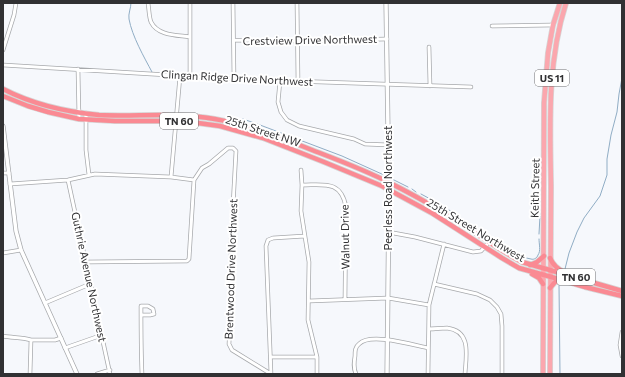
<svg xmlns="http://www.w3.org/2000/svg" width="625" height="377" font-family="Commissioner,sans-serif">
<style>
.lines{fill:none;stroke-linecap:round;stroke-linejoin:round}
.stream{stroke:#90adc5;stroke-width:1}
.minor-casing{stroke:#a7a9ac;stroke-width:4.5}
.tertiary-casing{stroke:#a7a9ac;stroke-width:5}
.primary-casing{stroke:#d6d6d6;stroke-width:6}
.trunk-casing{stroke:#d6d6d6;stroke-width:6}
.minor{stroke:#fff;stroke-width:3}
.tertiary{stroke:#fff;stroke-width:3.5}
.primary{stroke:#fba7ae;stroke-width:4.5}
.trunk{stroke:#fa8a93;stroke-width:4.5}
.labels{text-anchor:middle;stroke-width:4;stroke-linejoin:round;paint-order:stroke}
.shield{fill:#fff;stroke:#6f6f70;stroke-width:1}
.shield-label{font-size:10px;font-weight:bold;fill:#313133}
.street-label{font-size:11px;fill:#313133;stroke:#fff}
</style>
<rect width="100%" height="100%" fill="#f6f8fc"/>
<g class="lines">
<!-- stream -->
<path class="stream" d="M131,3C131,8 128,14 129,19C132,36 144,57 152,72
M243,119L260,125L342,156L384,175
M392,179L408,187
M412,189L416,192
M421,194L434,201
M438,204L444,207
M449,210L488,236
M539,234L540,216L541,217
M493,239C502,245 521,258 531,259C534,260 537,258 538,255C541,251 539,244 539,239
M565,269L569,253L577,232L584,218L600,196L607,175V159L611,135L617,112L619,94L622,78
M559,284L560,374"/>
<!-- minor casing -->
<g class="minor-casing">
<path id="minor" d="M148,3C149,9 149,17 151,22C158,36 177,35 190,37
M233,3L234,79
M297,3L298,81
M492,26L553,25
M234,40L297,41L387,39
M429,47L430,86
M3,50L14,15L16,3
M3,65L234,79L471,87
M78,69L79,119
M190,77V3
M280,81L278,102L281,112L287,120L299,126L354,139L365,144L389,145
M86,113V150L89,175
M301,170L302,185L301,211L309,262L308,320L317,357V374
M3,173H9
M171,177L180,76
M68,180L110,374
M10,184L68,180L95,174L171,177L194,180
M302,185C324,185 341,180 346,207L345,299
M388,232L415,237L473,252L481,251L489,242
M3,253L21,250
M86,262L187,261L189,259L194,180L202,168L209,164L228,148H233L236,151L231,242V301L229,344L232,350L271,374
M434,284L477,294L490,300L497,307L501,314L502,326V374
M309,301L388,298L429,305
M45,303L90,284
M141,315H150L154,314L153,309L148,306H141C141,329 141,351 142,374
M429,329C435,329 441,328 447,328C472,331 466,356 465,374
M622,332L620,345L622,356
M3,336C12,338 22,337 31,340H55L61,338
M65,348L102,335
M271,357H317
M30,374L31,340
M97,374L110,370
M271,374L266,246L268,240L273,238L305,236
M356,374C353,368 354,362 355,356C355,351 355,347 359,344C370,332 413,345 428,348
M428,374L429,305L444,244"/>
</g>
<!-- tertiary casing -->
<g class="tertiary-casing">
<path id="tertiary" d="M386,3L389,195L387,374
M3,126L16,231L21,250L77,374"/>
</g>
<!-- primary casing -->
<g class="primary-casing">
<path id="primary" d="M543,374L544,103L548,53L553,25L560,3
M550,374C550,311 551,249 551,186C550,125 547,62 566,3"/>
</g>
<!-- trunk casing -->
<g class="trunk-casing">
<path id="trunk" d="M3,89C32,104 66,112 99,115C119,116 140,115 160,115C183,115 206,116 229,122C257,129 285,139 312,150C338,160 365,170 390,183C408,192 426,202 443,212C470,228 495,248 522,262L622,291
M3,96L28,106L48,112L79,119L115,121H176L198,123L220,126L263,138L324,162L382,186L432,213L502,258L519,268L555,278L585,287L622,296
M550,258C553,265 557,269 564,272
M530,265L537,262L544,256
M532,274L539,278L543,284
M550,288L555,282L562,280"/>
</g>
<!-- minor -->
<use href="#minor" class="minor"/>
<!-- tertiary -->
<use href="#tertiary" class="tertiary"/>
<!-- primary -->
<use href="#primary" class="primary"/>
<!-- trunk -->
<use href="#trunk" class="trunk"/>
</g>
<g class="labels">
<!-- shield labels -->
<g class="shield">
<rect x="535" y="70" width="34" height="16" rx="3"/>
<rect x="160" y="113" width="38" height="16" rx="3"/>
<rect x="557" y="269" width="38" height="16" rx="3"/>
</g>
<g class="shield-label">
<text x="552" y="82">US 11</text>
<text x="179" y="125">TN 60</text>
<text x="576" y="281">TN 60</text>
</g>
<!-- street labels -->
<g class="street-label">
<text transform="translate(310 40) rotate(-1)" y="4">Crestview Drive Northwest</text>
<text transform="translate(237 78) rotate(3)" y="4">Clingan Ridge Drive Northwest</text>
<text transform="translate(263 131) rotate(18)" y="4">25th Street NW</text>
<text transform="translate(388 188) rotate(-90)" y="4">Peerless Road Northwest</text>
<text transform="translate(535 188) rotate(-89)" y="4">Keith Street</text>
<text transform="translate(476 230) rotate(31)" y="4">25th Street Northwest</text>
<text transform="translate(345 237) rotate(-91)" y="4">Walnut Drive</text>
<text transform="translate(231 269) rotate(-88)" y="4">Brentwood Drive Northwest</text>
<text transform="translate(89 277) rotate(78)" y="4">Guthrie Avenue Northwest</text>
</g>
</g>
<!-- border -->
<rect width="625" height="377" fill="none" stroke="#313133" stroke-width="8"/>
</svg>
